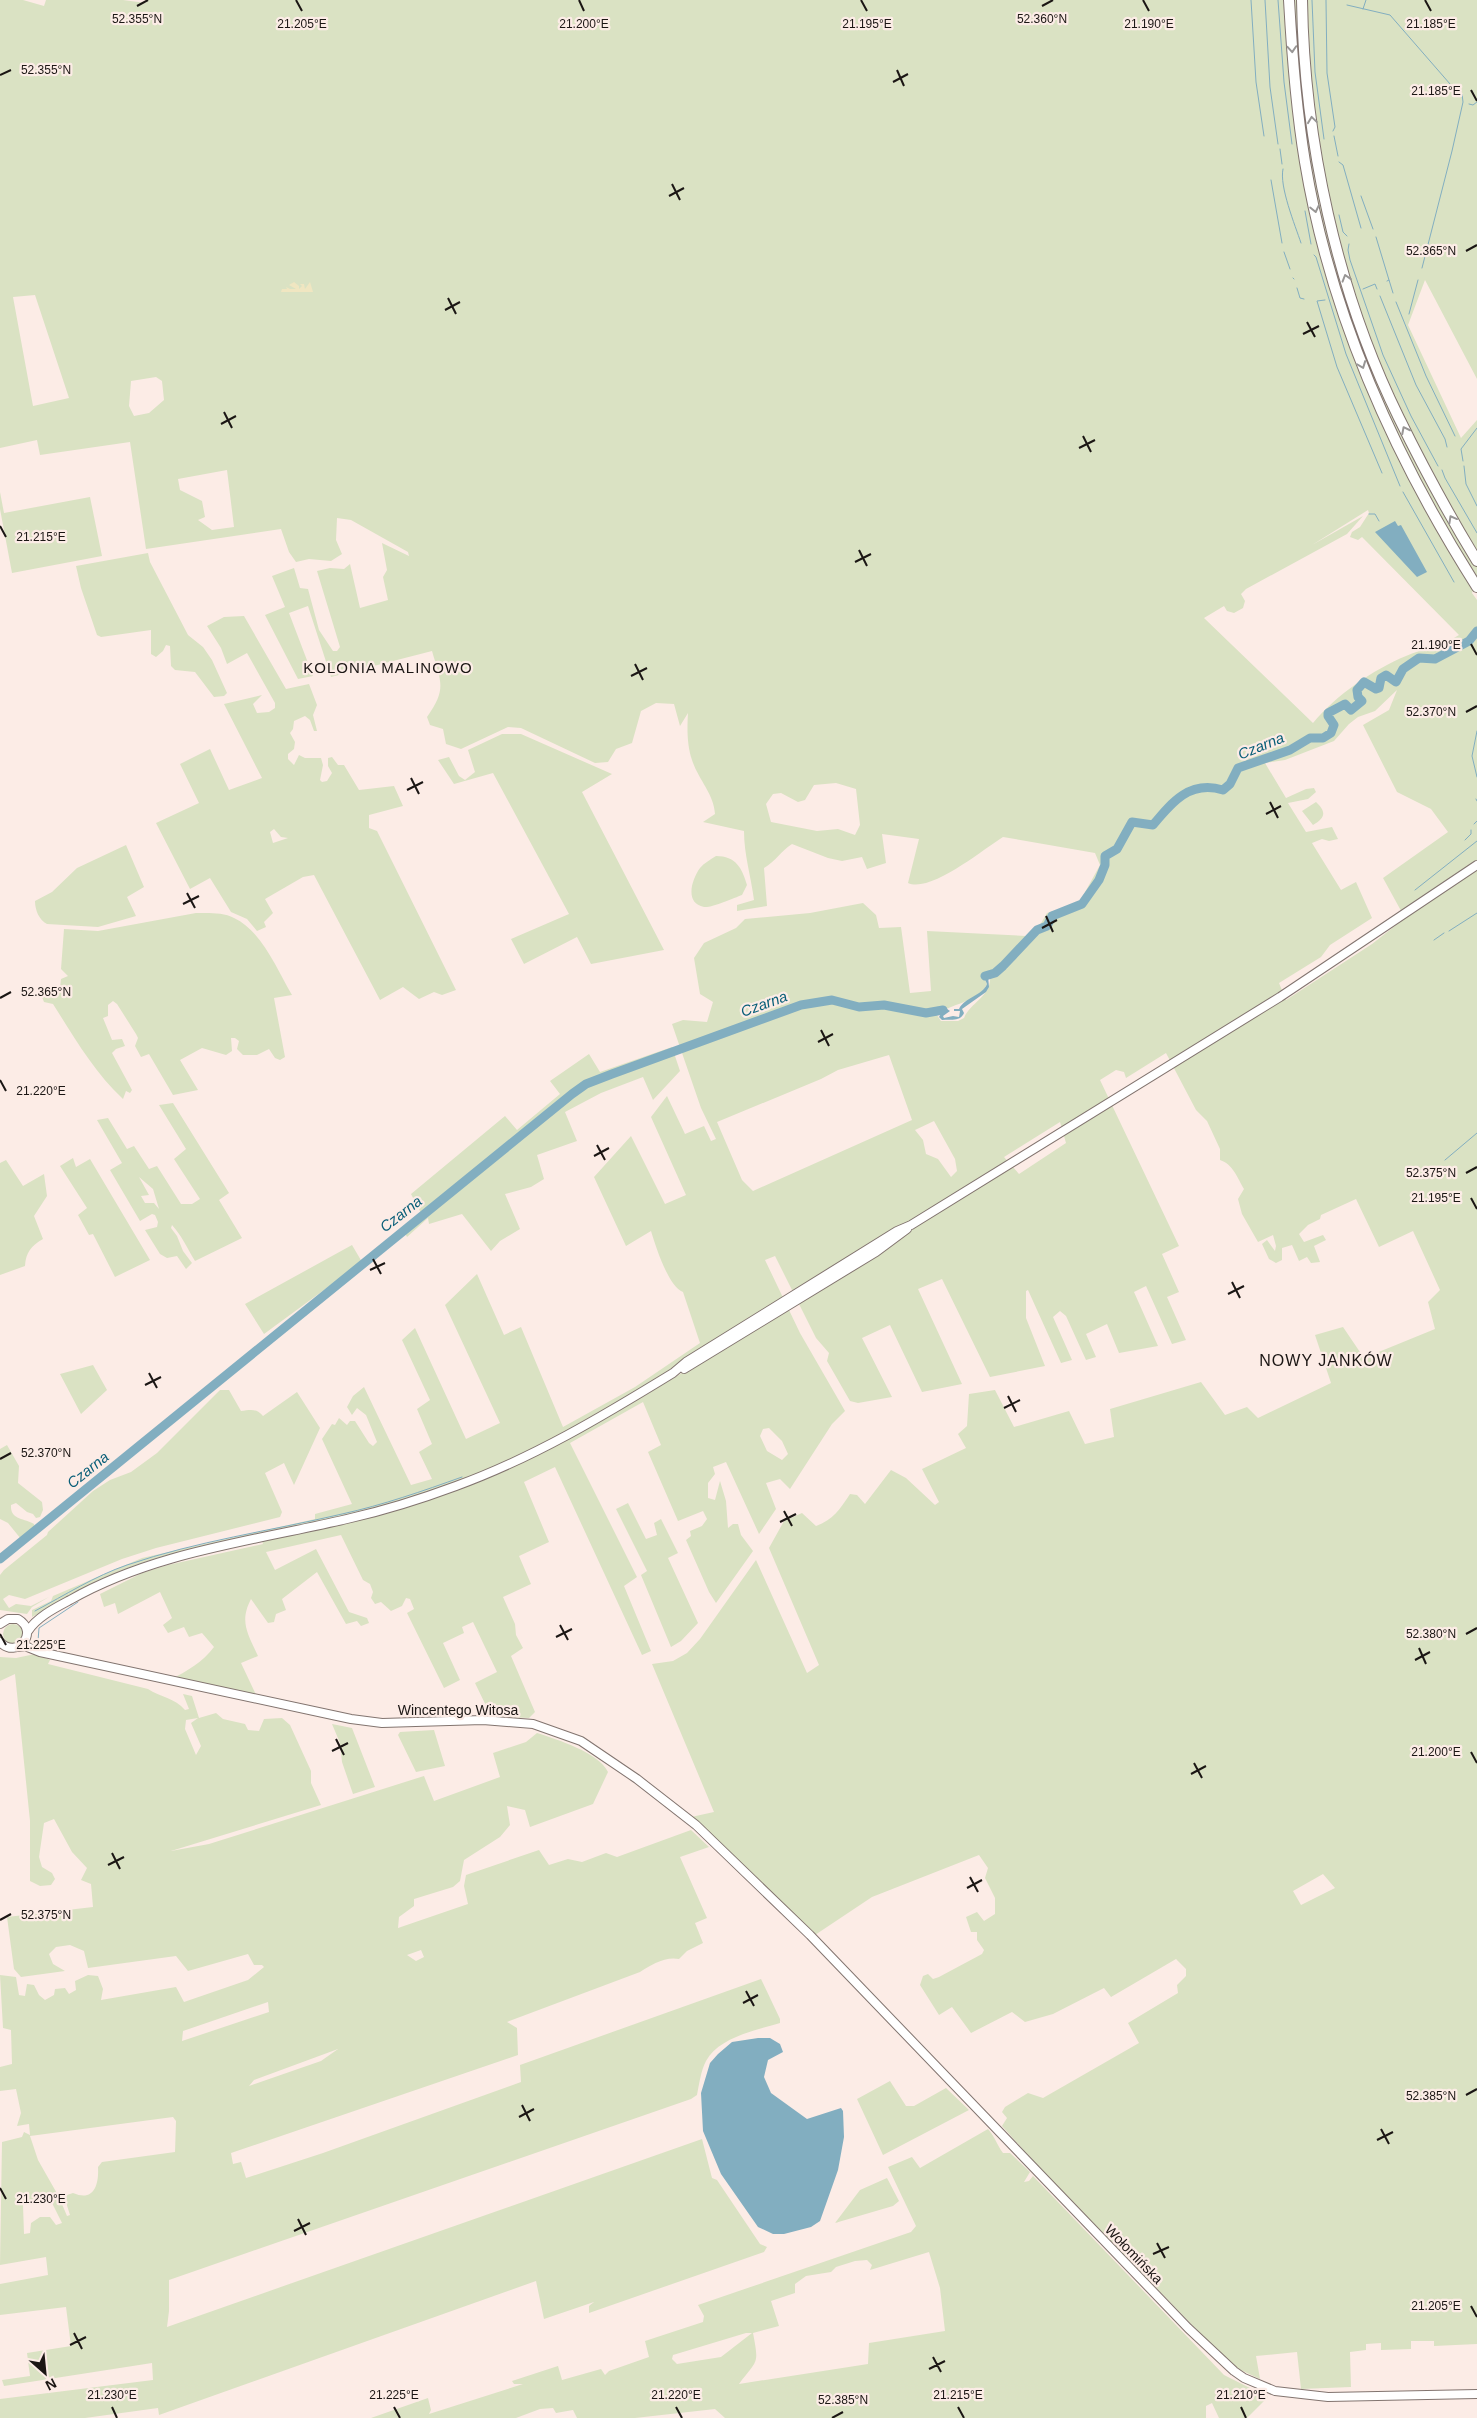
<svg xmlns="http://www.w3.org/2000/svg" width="1477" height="2418" font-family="Helvetica,sans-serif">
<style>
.green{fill:#dae2c3;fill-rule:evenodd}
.sand{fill:#f0e6c1}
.water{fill:#82aec0}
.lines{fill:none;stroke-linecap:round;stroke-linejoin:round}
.stream{stroke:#82aec0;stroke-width:1}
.river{stroke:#82aec0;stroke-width:9}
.secondary-casing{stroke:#82746f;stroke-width:10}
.motorway-casing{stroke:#82746f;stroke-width:12}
.secondary{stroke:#fff;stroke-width:8}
.motorway{stroke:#fff;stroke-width:10}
.oneway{stroke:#989695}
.ticks{fill:none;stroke:#1b1614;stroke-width:2}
.labels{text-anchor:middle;stroke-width:4.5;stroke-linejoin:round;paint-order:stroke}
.street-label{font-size:14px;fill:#1b1614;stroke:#fcece6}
.neighbourhood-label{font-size:15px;letter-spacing:1px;fill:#1b1614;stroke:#fcece6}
.water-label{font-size:15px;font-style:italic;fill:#085e78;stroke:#fcece6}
.quarter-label{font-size:16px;letter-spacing:1px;fill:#1b1614;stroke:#fcece6}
.ticks-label{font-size:12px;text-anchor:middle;fill:#1b1614;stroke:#fcece6;stroke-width:4.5;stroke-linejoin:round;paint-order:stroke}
</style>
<rect width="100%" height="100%" fill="#fcece6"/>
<!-- green -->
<path class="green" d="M0,0H23L44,6L46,0H123L146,3L147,0H1477V379L1425,280L1408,325L1461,438L1477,420V578L1472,593L1477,600V2344L1434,2346V2341H1411V2349L1381,2350V2343L1366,2344V2350L1350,2352L1351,2387L1301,2389L1297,2352L1256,2356L1260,2379L1232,2366L1036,2164L1002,2126L1007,2118L1002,2112L1005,2107L1028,2093L1043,2098L1139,2043L1128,2023L1178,1993L1177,1985L1186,1976V1969L1176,1959L1111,1997L1104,1988L1053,2014L1025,2022L1012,2012L971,2033L952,2007L939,2015L920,1985L923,1976L928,1974L933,1979L939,1977L982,1954L984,1950L977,1940V1932H971L966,1917L977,1912L984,1921L995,1914V1898L985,1878L988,1868L979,1855L872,1897L809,1939L746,1878L691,1817L714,1812L652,1664L673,1661L687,1653L700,1639L756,1560L807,1673L819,1665L769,1548L784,1521L802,1513L816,1526C833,1520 840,1509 850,1494L857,1495L865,1504L891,1470L906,1478L935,1505L939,1502L922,1469L966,1448L958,1434L967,1426L969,1394L995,1390L1014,1427L1069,1411L1085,1444L1114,1437L1110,1409L1201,1382L1225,1415L1247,1407L1258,1418L1331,1383L1315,1335L1343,1327L1364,1358L1435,1329L1428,1302L1440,1290L1413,1231L1379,1247L1356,1199L1321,1215L1320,1219L1308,1225L1299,1234L1304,1242L1323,1235L1326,1240L1314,1246L1320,1262L1311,1263L1307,1257L1299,1261L1292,1245L1282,1248V1260L1276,1263L1269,1259L1262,1244L1267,1240L1275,1251L1276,1246L1273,1235L1258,1242L1242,1214L1238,1199L1244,1189C1238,1179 1233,1164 1220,1160V1149L1207,1121L1196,1110L1166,1053L1126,1078L1124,1072L1116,1070L1100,1080L1179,1246L1162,1254L1179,1292L1167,1297L1186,1340L1172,1344L1146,1286L1134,1292L1158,1346L1119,1353L1107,1324L1086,1334L1096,1357L1086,1360L1066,1316L1060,1311L1053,1317L1072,1360L1061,1363L1028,1290L1026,1291V1318L1045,1366L990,1377L942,1279L918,1289L962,1384L922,1392L890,1325L862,1338L892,1397L858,1403L850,1401L827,1361L829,1353L816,1338L775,1256L765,1260L800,1333L845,1411L832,1424L790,1489L780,1479L766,1483L776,1509L759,1534L726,1462L713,1467L715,1474L708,1483V1498L715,1500L720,1481L726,1501L728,1528L733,1524H738L741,1535L753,1551L716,1603L709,1592L686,1540L691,1536L690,1531L702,1526L707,1519L703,1511L678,1521L648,1452L661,1445L643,1402L570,1443L637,1577L624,1586L651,1651L642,1655L555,1467L524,1482L549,1542L519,1556L531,1584L503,1597L515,1624L516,1635L523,1648L511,1656L535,1712L529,1718L491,1716L475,1683L497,1672L473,1622L462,1627L464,1633L443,1643L460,1680L444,1688L407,1613L414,1609L410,1599L406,1598L402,1606L391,1611L381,1602L375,1604L371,1598L373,1592L370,1584L363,1580L341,1535L266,1552L275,1570L316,1549L349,1612L367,1618L369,1623L361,1626L357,1621L346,1624L317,1572L282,1599L286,1610L276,1614L274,1622L268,1623L251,1599C239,1622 248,1634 258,1656L241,1663L258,1699L170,1680C187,1671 203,1662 214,1647L202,1633L189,1637L184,1627L168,1633L163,1625L172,1618L160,1592L118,1614L115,1603L104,1607L100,1594L142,1573L168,1565L263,1544L262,1541C355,1521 446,1498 532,1457C597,1427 657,1387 719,1351L715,1341C625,1401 533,1459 430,1493C373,1511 315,1524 258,1535C216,1544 173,1551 133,1566C98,1579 65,1599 32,1617V1610L51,1601L53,1596L142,1558L315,1519V1514L352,1504L322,1439L332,1424L335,1425L339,1418L347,1425L350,1421H355L369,1443L373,1446L377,1442L366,1415L357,1408L352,1415L347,1407L353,1396L364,1387L411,1485L432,1479L419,1452L432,1444L417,1409L430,1400L402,1340L415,1328L466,1439L500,1423L445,1305L477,1274L504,1335L521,1327L563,1427L635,1387L700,1343L683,1292C668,1286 656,1247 651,1231L626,1246L594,1177L631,1136L665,1204L686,1195L651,1117L667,1096L685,1134L704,1126L711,1141L716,1139L701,1108L672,1024L683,1020L707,1022L713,1002L700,994L694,958L704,943L736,928L745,919L810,913L863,903L876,915L879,928L901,927L910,993L931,991L927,931L1026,936L1040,925L1047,913L1079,903L1100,865L1095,853L1003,837C982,850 931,893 908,883L919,839L882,834L886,863L867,869L862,857L842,861L828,858L792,844C781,851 776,861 764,868L767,906L737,911V905L754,900C751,876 744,855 744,831L703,822L715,814C714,794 698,779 692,760C687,746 687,728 688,713L680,726L674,704L656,703L641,711L632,743L616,749L608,762L595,763L521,728L508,727L461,749L446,744L443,729L430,725L427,717C447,689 441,682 432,651L331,677L308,606L289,613L313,676L298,679L265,615L285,607L272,576L294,568L300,588L308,589L319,630L333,651H337L340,647L317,571L330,568L344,569L350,564L360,608L388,600L383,577L387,570L382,543L409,556L408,552L351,520L337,518L336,540L342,554L331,561L309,559L296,562L289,552L281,529L146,549L130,442L40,455L37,440L0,448ZM35,295L69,398L33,406L13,297ZM156,377L162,381L164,400L149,413L134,416L129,406L131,381ZM227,470L234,527L212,530L198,520L205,517L202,501L180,490L178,479ZM1368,510L1369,513L1360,527L1352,532L1350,537L1358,540L1362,537L1459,635C1442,646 1424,648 1406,656C1374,669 1335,696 1313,723L1204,618L1224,606L1227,611L1234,613L1243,608L1245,601L1241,594L1246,589L1347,534L1363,516L1312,545ZM1397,690L1389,710L1363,725L1397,792L1431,809L1448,832L1383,878L1405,918L1372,944L1286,1000L1279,983L1321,957L1330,945L1372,918L1356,882L1341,890L1312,843L1322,839L1329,841L1338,839L1332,827L1306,832L1288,803L1308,799L1316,792L1314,788L1306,789L1286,798L1265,763L1285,760L1334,741L1349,724L1358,717L1375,711ZM836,783L856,789L860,825L855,835L838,829L817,831L771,822L766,804L773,794L781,793L798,802L805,800L814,785ZM989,972L995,973L996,976H990C992,996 971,1002 964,1018L958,1021H941L937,1015C949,1004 979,1002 987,984L983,975ZM889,1055L912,1120L753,1191L742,1180L717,1122L821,1079L838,1070ZM934,1121L955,1159L957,1171L951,1177L938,1159L926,1154L923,1140L915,1130ZM1060,1122L1066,1143L1019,1174L1004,1157ZM769,1428L782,1441L788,1454L782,1460L767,1451L760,1436L763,1429ZM1323,1874L1335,1888L1301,1905L1293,1891Z
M0,492L4,513L90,497L102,556L12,573L0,509Z
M148,553L150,562L188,635L203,647L212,660L227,693L224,696L214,697L195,672L175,670L171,666L170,646L166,645L163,651L156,657L151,654V630L101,637L97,635L81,588L76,566Z
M244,616L286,689L309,684L317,705L313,715L317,731H314L310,720L305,716L294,721L293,729L290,733L295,742L294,749L288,754V759L294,765L299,755L305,758H321L323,765L320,780L322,782L327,781L332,773L328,766V758L332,757L338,765H344L359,790L394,786L403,806L369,815V828L377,831L456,990L442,995L434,992L419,999L403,987L380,1000L314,875L303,877L265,899L273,913L264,922L266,927L257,931L247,919L231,912L210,878L190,889L156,823L199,803L180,764L210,749L229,790L262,778L224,704L262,695L253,704L257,713L269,712L275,708V703L247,653L227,664L221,648L207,626L224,617ZM274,829L281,837L288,838L273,843L270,832Z
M502,734H521L612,774L582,792L664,950L591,964L577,937L524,964L511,939L569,914L493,773L454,784L438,760L449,757L459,776L465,780L475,772L468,750Z
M1316,802C1327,812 1325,818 1313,825L1302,811Z
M126,845L144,887L127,897L136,916L98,927L47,924C39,920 35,910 35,901L52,892L77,868Z
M716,856C736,856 742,868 747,885L742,895C734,898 712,908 704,907C684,903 692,879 700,868C704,863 710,860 716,856Z
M196,913C208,913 223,912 234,918C262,931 277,970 292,995L274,998L285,1057L280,1060L275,1058L269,1049L257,1055H243L237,1049L239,1041L235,1038H231L232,1051L226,1055L202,1048L180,1060L198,1090L173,1095L149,1054L141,1057L135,1046L138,1038L136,1034L117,1004L113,1001L108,1005V1016L103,1018L112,1040L122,1039L125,1046L116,1049L112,1053L132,1090L130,1093L126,1091L123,1099C94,1072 74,1037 53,1004L44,1002L40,992L60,989L61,979L68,976L61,969L64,929L98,931Z
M672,1047L680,1071L653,1100L643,1077L601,1093L565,1112L577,1141L537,1155L544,1179L531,1187L505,1194L520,1229L500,1241L491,1251L462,1214L429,1224L428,1218L407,1237L404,1231L521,1136L519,1134L421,1213L411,1194L505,1116L517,1130L560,1094L550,1081L589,1054L600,1072Z
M173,1103L229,1193L219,1200L242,1238L195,1261C187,1248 182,1236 172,1225L171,1228L177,1236L183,1251L192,1263L186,1269L177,1256L167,1258L160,1254L145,1230L157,1227L158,1222L155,1215L152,1214L140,1221L110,1170L122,1163L97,1120L108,1118L127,1149L134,1146L149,1169L157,1166L181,1204H192L200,1199L174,1159L186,1149L159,1105ZM139,1177L153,1189L159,1209L154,1203H145L141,1196L149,1195Z
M73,1158L76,1167L90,1159L150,1260L115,1277L93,1234L89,1235L78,1215L87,1208L60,1166Z
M6,1160L23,1186L44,1174L47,1196L34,1216L43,1239C31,1246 26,1252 25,1266L0,1275V1163Z
M352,1245L362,1262L264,1334L245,1304Z
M93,1365L107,1390L81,1414L60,1374Z
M220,1390H229L241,1411C250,1410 257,1408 263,1416L297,1392L320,1428L294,1485L284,1463L265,1473L282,1512L280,1517L156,1548L122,1559L25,1599L9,1595L3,1599L9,1608L16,1604L31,1606L49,1597L32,1607L27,1614L0,1610V1575L4,1570L47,1535L48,1532L93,1491L110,1480L131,1472L157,1453Z
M7,1445L19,1466L18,1483L42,1502L43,1510L40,1517L36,1518L33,1514L27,1512L16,1503L11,1505C10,1520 25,1518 34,1524L35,1529L21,1539L8,1523L0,1519V1449Z
M628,1503L646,1539L657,1535L654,1523L661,1519L678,1553L668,1558L698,1623L681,1641L671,1647L641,1575L647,1571L616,1509Z
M3 1634a10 10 0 1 1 20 0a10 10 0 1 1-20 0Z
M35,1654L50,1660L48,1664L148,1689C160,1697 175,1698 185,1710L189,1709L183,1694L192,1696L199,1718L216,1713L223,1719L245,1724L248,1730L259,1731L264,1719L282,1718L290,1725L311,1771V1783L321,1805L171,1851L209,1844L424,1776L434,1801L500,1777L493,1753L526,1742L537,1733C558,1740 598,1752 608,1772L593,1804L530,1827L525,1810L507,1806L510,1825L500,1837L464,1860L460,1881L453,1887L414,1899V1906L399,1917L398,1928L468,1904L464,1886L466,1875L539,1850L549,1865L568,1859L582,1862L606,1853L617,1857L691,1830L709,1847L680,1857L707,1918L695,1923L703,1943L687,1951L679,1959C666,1956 650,1965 640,1972L507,2022L517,2028L518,2055L231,2153L233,2164L241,2162L246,2178L323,2153L521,2082L520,2065L761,1979L780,2019V2023C757,2030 719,2037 706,2061C701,2070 699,2085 697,2095L691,2099L169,2280V2311L167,2327L702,2139L712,2178L717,2180L760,2244L767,2247L764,2252L589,2313V2306L594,2302L544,2319L536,2281L159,2415L158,2408L85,2418H0V2399L153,2380L152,2363L4,2386L2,2380L30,2376L27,2353L71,2346L66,2307L0,2315V2284L48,2275L46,2257L0,2265L2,2142L22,2137L24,2132L30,2135L29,2124L17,2126L21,2113L16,2089L0,2091V2067L12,2064L11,2030L3,2028L0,1975L16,1977L19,1995L25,1996L27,1984L34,1985L39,1995L45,2000L54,1995L55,1989L65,1988L69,1994L76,1990L75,1981L88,1975L98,1976L103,1989L101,2000L176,1987L184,2002L248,1980L264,1967L262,1965H254L248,1954L188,1971L176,1956L88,1968L84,1951L70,1945L56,1947L49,1954L53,1964L65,1971L21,1977L14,1969L7,1917L93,1907L91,1884L81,1880L87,1868L72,1852L54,1819L44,1823L39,1857L42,1867L52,1873L55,1879L51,1885L40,1886L30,1881V1821L15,1674L0,1681V1657L16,1658ZM198,1718L191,1723L201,1746L196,1755L185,1729L186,1720ZM421,1950L424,1957L416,1961L407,1955ZM268,2002L269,2012L182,2041L183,2031ZM338,2049L321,2061L249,2086L254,2080ZM173,2117L176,2121L175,2152L102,2162L98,2167C99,2185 94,2202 73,2193L64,2196L70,2215L67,2216L59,2197L38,2160L30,2136ZM49,2197L62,2223L56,2225L50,2217H40L31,2223L30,2233L24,2234L23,2205L31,2200L44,2201Z
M332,1724L352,1728L375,1787L353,1794L342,1762L340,1743Z
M434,1730L445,1766L416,1772L398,1735L400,1732Z
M890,2081L906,2106H914L946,2088L969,2110L883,2155L857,2099Z
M988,2129C995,2137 997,2145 1003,2153H1010L1030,2172L1024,2182L1029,2181L1033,2176L1224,2375L1268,2397L1247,2418H1219L1212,2403L1206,2406V2418H725L715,2409L635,2418H577L573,2410L556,2413L553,2408L540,2409L516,2418H371L428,2398L431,2410L429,2414L523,2384H514L512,2381L558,2366L562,2380L601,2369L605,2375L609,2371L649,2357L645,2341L703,2322L704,2316L698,2305L911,2232L916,2226L888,2167L912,2157L920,2168ZM929,2252L940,2288L945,2331L869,2343L868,2364L739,2384C758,2359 759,2365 753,2333L779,2326L771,2301L795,2293V2284L806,2276L831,2272L836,2267L855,2261L867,2260L872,2265L870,2270ZM746,2333H752L721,2357L677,2364L672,2359L673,2355Z
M887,2178L899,2201L893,2206L835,2223L860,2190Z"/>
<!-- sand -->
<path class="sand" d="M294,282L299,286V289L302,286L300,284H304L305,289L310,282L313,292H281L282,289H287L286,287L290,289H296L289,285Z"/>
<!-- water -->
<path class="water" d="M1395,521L1398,526L1401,525L1427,572L1417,577L1375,532Z
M989,972L995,973L988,976L989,987L986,992L962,1009L964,1013C960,1022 951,1019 942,1020L939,1017L942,1012L932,1011L944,1007L950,1011L943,1016L944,1018L953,1016L959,1017L960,1011H954V1009H959C965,997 982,996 987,984L983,975Z
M758,2038H770L780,2044L783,2052L768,2060L764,2077L771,2093L807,2119L841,2108L843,2111L844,2137L838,2170L820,2221L811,2227L784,2234H773L758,2227L721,2174L703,2131L701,2093L710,2063L718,2054L732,2042Z"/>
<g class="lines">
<!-- stream -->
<path class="stream" d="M1251,0L1256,82L1264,136
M1265,0L1270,87L1278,144
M1278,0L1284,82L1292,144
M1312,0L1315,72L1324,139
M1326,0L1327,73L1335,127L1333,131
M1347,5L1390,15L1457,92L1462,94L1463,102L1452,151L1422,268
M1363,9L1366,0
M1469,104L1473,105L1477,102
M1334,136L1338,156
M1280,149L1282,164
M1339,162L1343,165L1361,228
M1283,169C1279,186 1295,225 1301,243
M1271,180L1282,243
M1361,196L1373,229
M1305,211L1311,244
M1339,215L1343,232L1347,236
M1376,237L1389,280
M1349,244L1348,250L1350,260L1383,355L1411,416L1438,466
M1284,252L1290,269
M1314,255L1316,257L1346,354L1400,486
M1293,278L1294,279
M1387,281L1389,280L1393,293
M1297,288L1300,298L1304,299
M1363,289L1375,284L1377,289
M1380,296L1416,385L1445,439L1447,447
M1325,300L1317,301L1337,367L1382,473
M1396,302L1426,376L1455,436
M1409,314L1418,280
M1463,461L1461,449L1477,428
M1464,466L1466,484L1477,506
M1442,470L1445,478L1477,533
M1403,492L1454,582
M1369,514H1375L1379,521
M1475,635L1476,637
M1477,731L1472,756L1477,777
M1476,799L1477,801
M1474,824L1477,821
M1465,840L1471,834V830
M1415,890L1477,841
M1449,931L1477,913
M1434,940L1444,933
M1445,1160L1477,1133
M35,1611C65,1595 95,1576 127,1565C197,1541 270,1531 342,1514C383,1505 423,1491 462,1477
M53,1649L38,1641L39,1628L78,1602"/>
<!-- river -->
<path class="river" d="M985,976L995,973L1003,966L1037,930L1047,926L1052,916L1082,904L1099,880L1105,865V856L1117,849L1132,822L1153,825C1172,802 1190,780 1223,790L1230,784L1238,768L1290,750L1310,738H1323L1331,733L1334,725L1328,716V713L1345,704L1351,710L1362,701L1358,697L1357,690L1364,682L1376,689L1379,688L1381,678L1386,675L1396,682L1403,669L1419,658L1435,659L1469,641L1477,631
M0,1559L572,1094L586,1084L612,1074L801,1005L832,1000L859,1007L884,1005L926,1013L943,1010"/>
<!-- secondary casing -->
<g class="secondary-casing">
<path id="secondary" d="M684,1369L876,1252L907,1229
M0,1624L8,1619H18C40,1632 17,1660 0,1642
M28,1631C37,1617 55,1608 70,1600C156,1551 256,1541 351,1518C386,1510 421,1499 456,1486C533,1458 603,1416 673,1373L686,1362L897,1231L911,1225L1280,997L1477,865
M19,1647L25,1646L40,1652L351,1719L382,1723L483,1720L533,1724L581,1741L637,1779L696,1825L810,1935L1188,2328L1234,2371L1244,2378L1275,2391L1328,2397L1477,2394"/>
</g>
<!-- motorway casing -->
<g class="motorway-casing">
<path id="motorway" d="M1289,0C1292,54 1296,108 1305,162C1330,313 1395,458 1477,587
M1302,0C1304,140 1337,292 1399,418C1423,467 1449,515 1477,561"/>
</g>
<!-- secondary -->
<use href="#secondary" class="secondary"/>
<!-- motorway -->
<use href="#motorway" class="motorway"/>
</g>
<!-- one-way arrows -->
<defs><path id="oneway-chevron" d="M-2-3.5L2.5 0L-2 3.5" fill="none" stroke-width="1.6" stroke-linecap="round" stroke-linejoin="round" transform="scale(1.25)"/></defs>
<g class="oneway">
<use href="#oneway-chevron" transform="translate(1292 49) rotate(86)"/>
<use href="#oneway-chevron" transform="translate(1312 120) rotate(-98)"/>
<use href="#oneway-chevron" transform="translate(1315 209) rotate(77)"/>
<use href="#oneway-chevron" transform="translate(1346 278) rotate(-107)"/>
<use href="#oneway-chevron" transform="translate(1362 365) rotate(69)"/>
<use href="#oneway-chevron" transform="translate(1405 430) rotate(-117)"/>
<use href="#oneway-chevron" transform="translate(1452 519) rotate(-119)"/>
</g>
<!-- ticks -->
<path class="ticks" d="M296,0L302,11M579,0L584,11M861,0L867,11M1143,0L1149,11M1425,0L1431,11M137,6L148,0M1042,6L1053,0M897,70L904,86M0,75L11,70M893,82L908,74M1471,90L1477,101M672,184L680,200M669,196L684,188M1466,251L1477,245M448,298L456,314M445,310L460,302M1307,322L1315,337M1303,334L1319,326M224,412L232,428M221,424L236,416M1083,436L1091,452M1079,448L1095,440M0,526L6,537M859,550L867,566M855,562L871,554M1471,644L1477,655M635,664L643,680M631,676L647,668M1466,712L1477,706M411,778L419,794M407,790L423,782M1270,802L1278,818M1266,814L1281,806M187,893L195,908M183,904L199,896M1046,916L1053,932M1042,928L1057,920M0,998L11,992M821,1030L829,1046M818,1042L833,1034M0,1080L6,1091M597,1145L605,1160M594,1156L609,1148M1466,1173L1477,1167M1471,1198L1477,1209M373,1259L381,1274M370,1270L385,1263M1232,1282L1240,1298M1228,1294L1244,1286M149,1373L157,1388M145,1385L161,1377M1008,1396L1016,1412M1004,1408L1020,1400M0,1459L11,1453M784,1511L792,1526M780,1522L796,1514M560,1625L568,1640M0,1634L6,1645M1466,1634L1477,1628M556,1637L572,1629M1419,1648L1426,1664M1415,1660L1430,1652M336,1739L344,1755M332,1751L348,1743M1471,1752L1477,1763M1194,1763L1202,1778M1191,1774L1206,1766M112,1853L120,1869M108,1865L124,1857M970,1877L978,1892M967,1888L982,1880M0,1920L11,1914M746,1991L754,2006M743,2003L758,1995M1466,2095L1477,2089M522,2105L530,2121M519,2117L534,2109M1381,2129L1389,2144M1377,2140L1393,2132M0,2188L6,2199M298,2219L306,2235M294,2231L310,2223M1157,2243L1165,2258M1153,2254L1169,2247M1471,2306L1477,2317M74,2333L82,2349M70,2345L86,2337M933,2357L941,2372M929,2369L945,2361M112,2407L117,2418M394,2407L400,2418M676,2407L682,2418M958,2407L964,2418M1241,2407L1246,2418M832,2418L843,2412"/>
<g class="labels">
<!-- street labels -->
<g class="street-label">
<text x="458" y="1715">Wincentego Witosa</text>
<text transform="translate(1134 2254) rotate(46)" y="5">Wołomińska</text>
</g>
<!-- neighbourhood labels -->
<g class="neighbourhood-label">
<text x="388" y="673">KOLONIA MALINOWO</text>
</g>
<!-- water labels -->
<g class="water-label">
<text transform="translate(1261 746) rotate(-22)" y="5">Czarna</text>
<text transform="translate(764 1004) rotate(-20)" y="5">Czarna</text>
<text transform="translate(401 1214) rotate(-38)" y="5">Czarna</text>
<text transform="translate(88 1470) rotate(-39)" y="5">Czarna</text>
</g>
<!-- quarter labels -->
<g class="quarter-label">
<text x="1326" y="1366">NOWY JANKÓW</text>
</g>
</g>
<g class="ticks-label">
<text x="137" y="23">52.355°N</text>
<text x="1042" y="23">52.360°N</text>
<text x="1431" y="28">21.185°E</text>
<text x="302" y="28">21.205°E</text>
<text x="584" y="28">21.200°E</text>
<text x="867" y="28">21.195°E</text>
<text x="1149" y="28">21.190°E</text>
<text x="46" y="74">52.355°N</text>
<text x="1436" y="95">21.185°E</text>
<text x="1431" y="255">52.365°N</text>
<text x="41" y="541">21.215°E</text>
<text x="1436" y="649">21.190°E</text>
<text x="1431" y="716">52.370°N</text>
<text x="46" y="996">52.365°N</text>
<text x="41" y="1095">21.220°E</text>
<text x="1431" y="1177">52.375°N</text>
<text x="1436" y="1202">21.195°E</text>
<text x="46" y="1457">52.370°N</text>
<text x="1431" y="1638">52.380°N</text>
<text x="41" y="1649">21.225°E</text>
<text x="1436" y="1756">21.200°E</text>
<text x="46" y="1919">52.375°N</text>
<text x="1431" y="2100">52.385°N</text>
<text x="41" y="2203">21.230°E</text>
<text x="1436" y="2310">21.205°E</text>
<text x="112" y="2399">21.230°E</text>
<text x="394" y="2399">21.225°E</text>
<text x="676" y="2399">21.220°E</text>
<text x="958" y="2399">21.215°E</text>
<text x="1241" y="2399">21.210°E</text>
<text x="843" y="2404">52.385°N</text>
</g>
<!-- north arrow -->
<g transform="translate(45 2373) rotate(153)" stroke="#fcece6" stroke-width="4" paint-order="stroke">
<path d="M0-4L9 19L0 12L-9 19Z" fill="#1b1614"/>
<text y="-8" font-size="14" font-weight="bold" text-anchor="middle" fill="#1b1614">N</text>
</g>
</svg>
